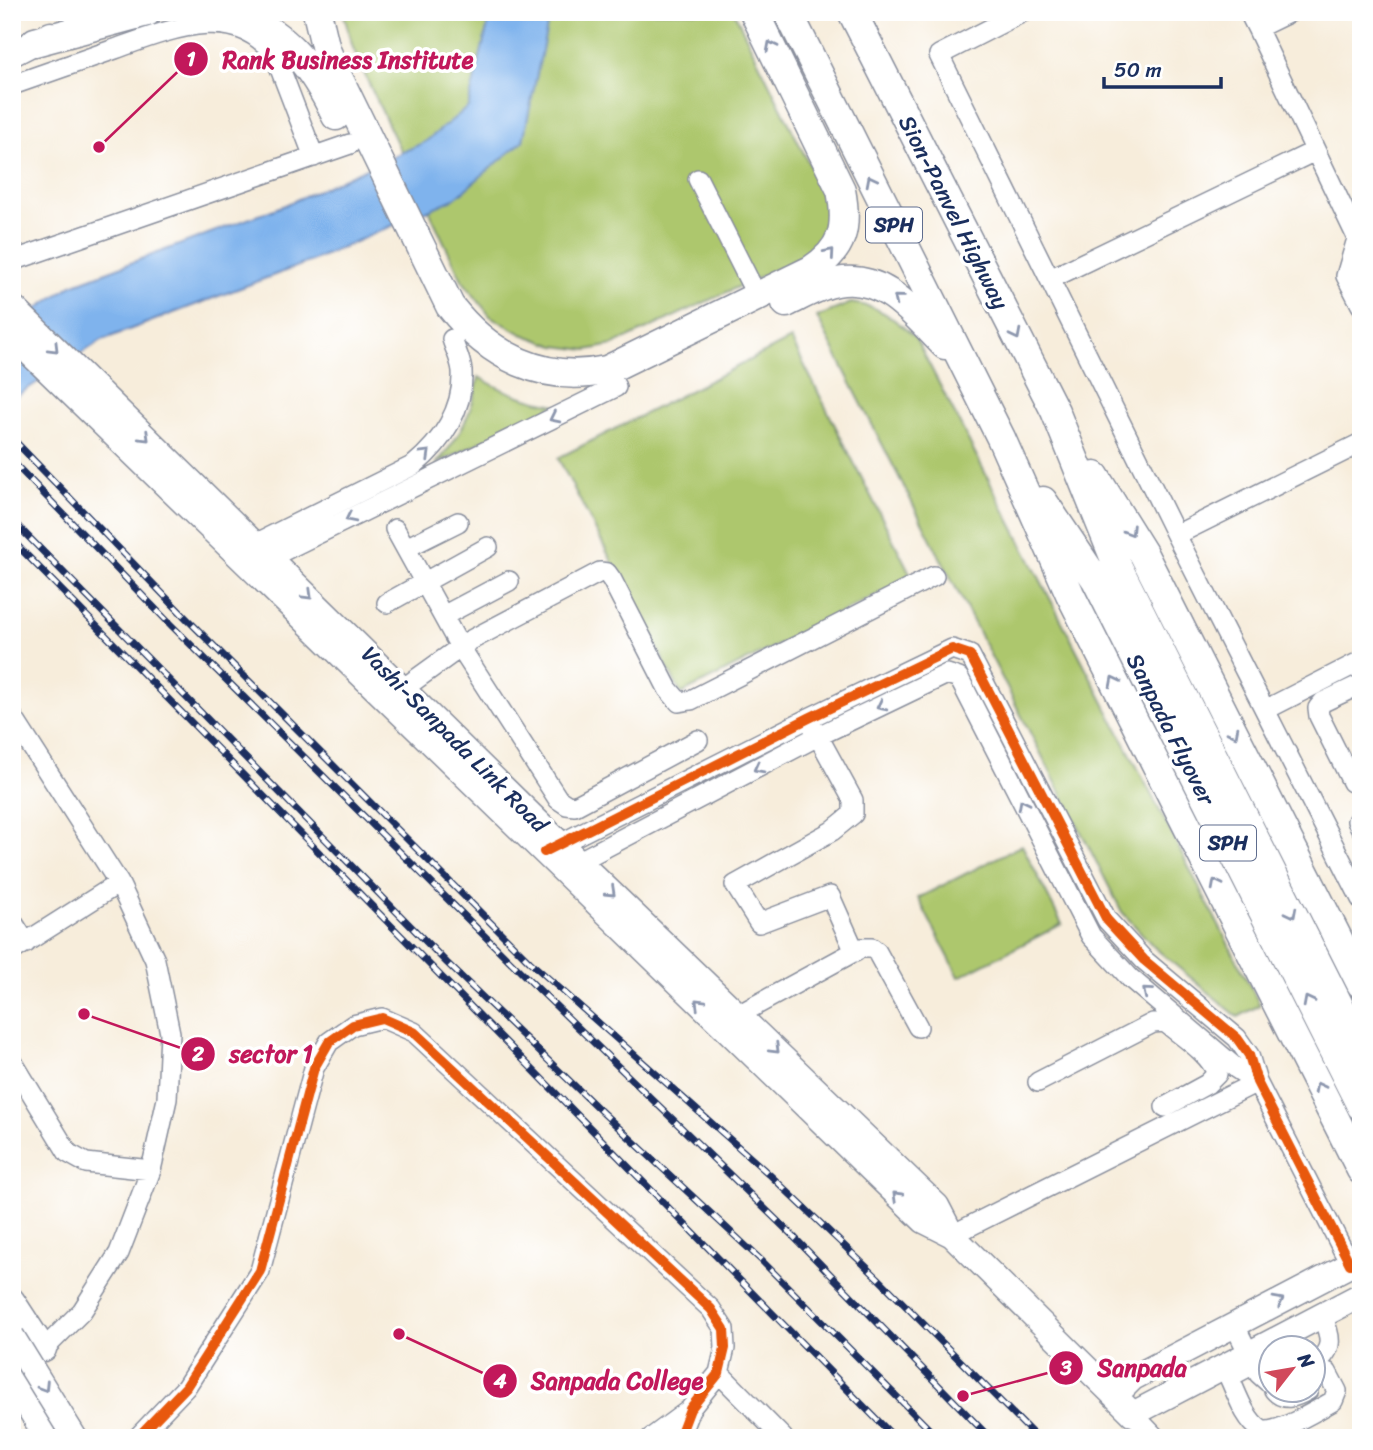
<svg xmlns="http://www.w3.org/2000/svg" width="1373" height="1450" font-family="Sriracha,sans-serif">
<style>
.green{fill:#adc76d;stroke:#647b66;stroke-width:2}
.water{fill:#7fb3ed;stroke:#4d71a6;stroke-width:2}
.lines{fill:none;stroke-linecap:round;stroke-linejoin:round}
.minor-casing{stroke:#898e9c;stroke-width:22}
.major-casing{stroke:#898e9c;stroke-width:27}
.highway-casing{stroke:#898e9c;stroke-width:31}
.minor{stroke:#fff;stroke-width:19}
.major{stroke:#fff;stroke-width:24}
.highway{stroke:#fff;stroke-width:28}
.rail-casing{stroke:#1b2f5e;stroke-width:7}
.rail{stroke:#fff;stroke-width:4.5;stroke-dasharray:13;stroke-linecap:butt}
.major-bridge-casing{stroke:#898e9c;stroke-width:27;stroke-linecap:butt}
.major-bridge{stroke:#fff;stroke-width:24}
.cycleway-casing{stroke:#fff;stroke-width:15}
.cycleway{stroke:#e8590c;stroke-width:10}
.oneway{stroke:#8d97ae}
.labels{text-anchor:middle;stroke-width:7;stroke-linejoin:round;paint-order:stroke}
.shield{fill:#fff;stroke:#5f6d8e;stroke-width:2}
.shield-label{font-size:21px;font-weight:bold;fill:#1b2f5e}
.street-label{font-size:23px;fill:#1b2f5e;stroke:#fff}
.leader{fill:none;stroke:#c2185b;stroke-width:2.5}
.callout-dot{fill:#c2185b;stroke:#fff;stroke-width:2.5}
.mark-label{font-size:21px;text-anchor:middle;font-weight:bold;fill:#fff}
.callout-label{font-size:24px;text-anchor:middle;font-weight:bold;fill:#c2185b;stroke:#fff;stroke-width:7;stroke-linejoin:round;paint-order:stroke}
</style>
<rect width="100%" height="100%" fill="#fff"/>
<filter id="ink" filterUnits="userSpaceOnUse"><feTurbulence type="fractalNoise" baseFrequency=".0143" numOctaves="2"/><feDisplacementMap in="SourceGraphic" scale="14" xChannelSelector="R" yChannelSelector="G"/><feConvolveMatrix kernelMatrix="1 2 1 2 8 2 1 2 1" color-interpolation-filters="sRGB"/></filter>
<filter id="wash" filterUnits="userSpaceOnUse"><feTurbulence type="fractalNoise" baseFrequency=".00686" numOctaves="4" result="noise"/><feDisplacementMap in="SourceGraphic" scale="28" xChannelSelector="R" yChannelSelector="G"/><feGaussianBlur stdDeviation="1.57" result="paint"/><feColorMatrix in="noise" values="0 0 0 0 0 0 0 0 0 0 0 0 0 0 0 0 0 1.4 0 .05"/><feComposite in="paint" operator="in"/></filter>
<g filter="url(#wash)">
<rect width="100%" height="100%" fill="#f7eddb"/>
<!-- green -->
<path class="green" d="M343,12H734L824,194C830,225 825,238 800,258L613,345L587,350L555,346L522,334L490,316L462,280L369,84L353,48Z
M851,303C880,306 893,318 915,337L1260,1005L1238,1017L1155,948L1122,912L817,317Z
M791,339L912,577L681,694L558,458Z
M479,377C503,392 527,400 556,405L436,464C461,436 471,415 479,377Z
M1022,845L1062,924L959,977L918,898Z"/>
<!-- water -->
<path class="water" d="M491,12H550L523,141L454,199L309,262L102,340L12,399V326L72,285L285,205L425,142L468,107Z"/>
</g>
<g filter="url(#ink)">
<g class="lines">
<!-- minor casing -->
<g class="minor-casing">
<path id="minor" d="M1023,12L939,55L1176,535L1361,899
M1249,12L1257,28
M1290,12L1257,28L1361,246
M12,85C46,73 81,61 115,49C168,30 239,0 276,58L314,157
M698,179L757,296
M1361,237L1357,239L1346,276L1361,305
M15,260L350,144
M1050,279L1315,151
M395,529L460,647L558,799L567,805L575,806L698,740
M1176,535L1361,443
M406,548L458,522
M246,553L255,544L414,465C442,442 464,409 462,371C461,360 455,349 452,339
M260,566L269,558L616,387L607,370
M387,603L488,547
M443,616L509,581
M404,688L469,641L600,572L607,573L612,580L668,689L679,702L691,700L934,576
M1265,710L1361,661
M12,716L119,883L155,960L170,1033L167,1099L151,1170L119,1253L82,1311L44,1349L12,1367
M812,725L853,800V814L832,831L735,885L759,923L830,896L855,952
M1357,783L1352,782L1319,716L1318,708L1323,702L1361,684
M1361,817L1357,821L1361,828
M550,849L809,718L952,649L970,655L1107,920L1144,960L1237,1038L1249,1055L1257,1082L1350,1264
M566,868L818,736L947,674L959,678L1091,936L1130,978L1237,1069L1257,1082
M12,921L26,943
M12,951L119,883
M727,1021L861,948H872L877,952L918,1027
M12,1061L68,1153L86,1163L151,1170
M1038,1082L1153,1023L1165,1022C1181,1036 1210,1053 1217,1074L1207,1084L1165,1107
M952,1235L1257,1082
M1234,1324L1259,1374L1268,1382H1272
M1314,1364C1335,1349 1331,1338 1322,1315
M1250,1366L1229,1377C1237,1394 1245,1420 1261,1430C1273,1437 1321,1408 1333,1401L1337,1391L1327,1372
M719,1373L783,1438
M1274,1390C1284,1402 1296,1397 1308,1390
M1133,1414L1156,1438
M137,1438L186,1387L260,1271L314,1068L329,1042L353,1025L382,1018L414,1032L711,1309L724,1329L725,1348L719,1373L690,1409L679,1438
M651,1438L689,1410"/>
</g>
<!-- major casing -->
<g class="major-casing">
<path id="major" d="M12,54L51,34
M12,306L578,861L937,1206L952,1235L1133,1414L1361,1295
M12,336L924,1221L952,1235
M12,1300L44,1349
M12,1380L47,1438
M1115,1396L1133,1378L1361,1259"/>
</g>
<!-- highway casing -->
<g class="highway-casing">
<path id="highway" d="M237,12C288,37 312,65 336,116
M317,12L326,50L339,79L450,306C489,356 544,384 607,370L811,270C844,249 848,227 841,190L754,12
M788,12L1001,438L1070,594L1361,1170
M852,12L1055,411L1118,567L1361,1049
M35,42L147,12
M786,303C803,295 819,285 837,282C885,273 915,315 945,345
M1095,476L1143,553L1361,984
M1043,501L1096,580L1361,1106"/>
</g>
<!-- minor -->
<use href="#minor" class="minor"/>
<!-- major -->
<use href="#major" class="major"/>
<!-- highway -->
<use href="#highway" class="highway"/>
<!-- rail casing -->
<g class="rail-casing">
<path id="rail" d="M12,438L186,618L530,962L770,1175L878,1278L1037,1438
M12,461L171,625L523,974L793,1236L990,1438
M12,520L447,963L603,1113L761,1260L938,1438
M12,540L895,1438"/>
</g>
<!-- rail -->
<use href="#rail" class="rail"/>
<!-- major-bridge casing -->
<g class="major-bridge-casing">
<path id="major-bridge" d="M12,1336L75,1438"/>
</g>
<!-- major-bridge -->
<use href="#major-bridge" class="major-bridge"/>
<!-- cycleway casing -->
<g class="cycleway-casing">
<path id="cycleway" d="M544,852L809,718L952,649L970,655L1107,920L1144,960L1237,1038L1249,1055L1257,1082L1350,1264
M137,1438L186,1387L260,1271L314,1068L329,1042L353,1025L382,1018L414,1032L711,1309L724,1329L725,1348L719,1373L690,1409L679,1438"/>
</g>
<!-- cycleway -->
<use href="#cycleway" class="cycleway"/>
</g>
<!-- one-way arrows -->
<defs><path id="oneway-chevron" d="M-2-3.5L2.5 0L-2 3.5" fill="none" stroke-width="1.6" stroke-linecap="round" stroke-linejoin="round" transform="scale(1.75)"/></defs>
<g class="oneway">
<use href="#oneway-chevron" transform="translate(771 46) rotate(-117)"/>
<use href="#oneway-chevron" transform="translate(871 180) rotate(-117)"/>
<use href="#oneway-chevron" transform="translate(830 253) rotate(-49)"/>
<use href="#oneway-chevron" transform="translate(898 299) rotate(-141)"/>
<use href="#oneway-chevron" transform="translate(1016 335) rotate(63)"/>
<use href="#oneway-chevron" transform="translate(54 348) rotate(45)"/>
<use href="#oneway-chevron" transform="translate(554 418) rotate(154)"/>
<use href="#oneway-chevron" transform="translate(145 437) rotate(44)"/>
<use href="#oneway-chevron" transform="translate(426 454) rotate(-44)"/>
<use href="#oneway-chevron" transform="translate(350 518) rotate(154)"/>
<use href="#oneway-chevron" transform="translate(1130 531) rotate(58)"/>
<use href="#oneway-chevron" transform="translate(308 595) rotate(44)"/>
<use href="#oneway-chevron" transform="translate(1114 681) rotate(-117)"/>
<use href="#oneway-chevron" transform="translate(881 706) rotate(154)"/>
<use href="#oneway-chevron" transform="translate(1234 733) rotate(63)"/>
<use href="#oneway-chevron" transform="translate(758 768) rotate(152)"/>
<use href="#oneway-chevron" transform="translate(1023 804) rotate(-117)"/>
<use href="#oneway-chevron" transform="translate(1216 884) rotate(-117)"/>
<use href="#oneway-chevron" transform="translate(611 892) rotate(43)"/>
<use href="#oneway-chevron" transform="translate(1292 913) rotate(63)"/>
<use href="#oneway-chevron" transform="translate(1147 992) rotate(-140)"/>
<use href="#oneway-chevron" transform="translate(1308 1001) rotate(-117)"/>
<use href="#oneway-chevron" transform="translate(699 1003) rotate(-136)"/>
<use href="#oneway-chevron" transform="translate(775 1049) rotate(44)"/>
<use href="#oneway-chevron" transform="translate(1319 1087) rotate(-117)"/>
<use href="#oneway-chevron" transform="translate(897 1196) rotate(-136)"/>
<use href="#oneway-chevron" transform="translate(1279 1301) rotate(-28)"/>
<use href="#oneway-chevron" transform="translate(44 1387) rotate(58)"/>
</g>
</g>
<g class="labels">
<!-- shield labels -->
<g class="shield">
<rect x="866" y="207.5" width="56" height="35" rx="5"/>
<rect x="1200" y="825.5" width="56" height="35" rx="5"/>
</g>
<g class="shield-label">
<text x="894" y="232">SPH</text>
<text x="1228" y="850">SPH</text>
</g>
<!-- street labels -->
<g class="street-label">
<text transform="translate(954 212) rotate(63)" y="8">Sion-Panvel Highway</text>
<text transform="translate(1171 729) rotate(63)" y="8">Sanpada Flyover</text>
<text transform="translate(455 739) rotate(45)" y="8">Vashi-Sanpada Link Road</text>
</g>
</g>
<!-- callouts -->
<path class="leader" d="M99 147L191 59M84 1014L198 1054M963 1396L1066 1368M399 1334L500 1381"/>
<g class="callout-dot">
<circle cx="99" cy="147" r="7"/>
<circle cx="84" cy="1014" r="7"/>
<circle cx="963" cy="1396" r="7"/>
<circle cx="399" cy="1334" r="7"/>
<circle cx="191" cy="59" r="18"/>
<circle cx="198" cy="1054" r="18"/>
<circle cx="1066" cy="1368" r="18"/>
<circle cx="500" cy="1381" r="18"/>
</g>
<g class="mark-label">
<text x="191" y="66">1</text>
<text x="198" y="1061">2</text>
<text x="1066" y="1375">3</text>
<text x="500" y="1388">4</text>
</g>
<g class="callout-label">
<text x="348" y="68">Rank Business Institute</text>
<text x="271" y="1062">sector 1</text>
<text x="1142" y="1376">Sanpada</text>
<text x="617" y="1389">Sanpada College</text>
</g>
<!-- margin -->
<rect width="1373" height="1450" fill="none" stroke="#fff" stroke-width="42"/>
<!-- north arrow -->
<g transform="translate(1292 1369) rotate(59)"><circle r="33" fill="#ffffff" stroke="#a4acbf" stroke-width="2"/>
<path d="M0-5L12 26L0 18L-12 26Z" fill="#d1495b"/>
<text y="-10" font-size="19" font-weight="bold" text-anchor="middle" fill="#1b2f5e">N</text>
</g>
<!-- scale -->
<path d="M1104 77v10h117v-10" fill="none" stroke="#1b2f5e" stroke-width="3.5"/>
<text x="1114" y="77" font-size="21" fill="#1b2f5e" stroke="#ffffff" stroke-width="5" paint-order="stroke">50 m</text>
</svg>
